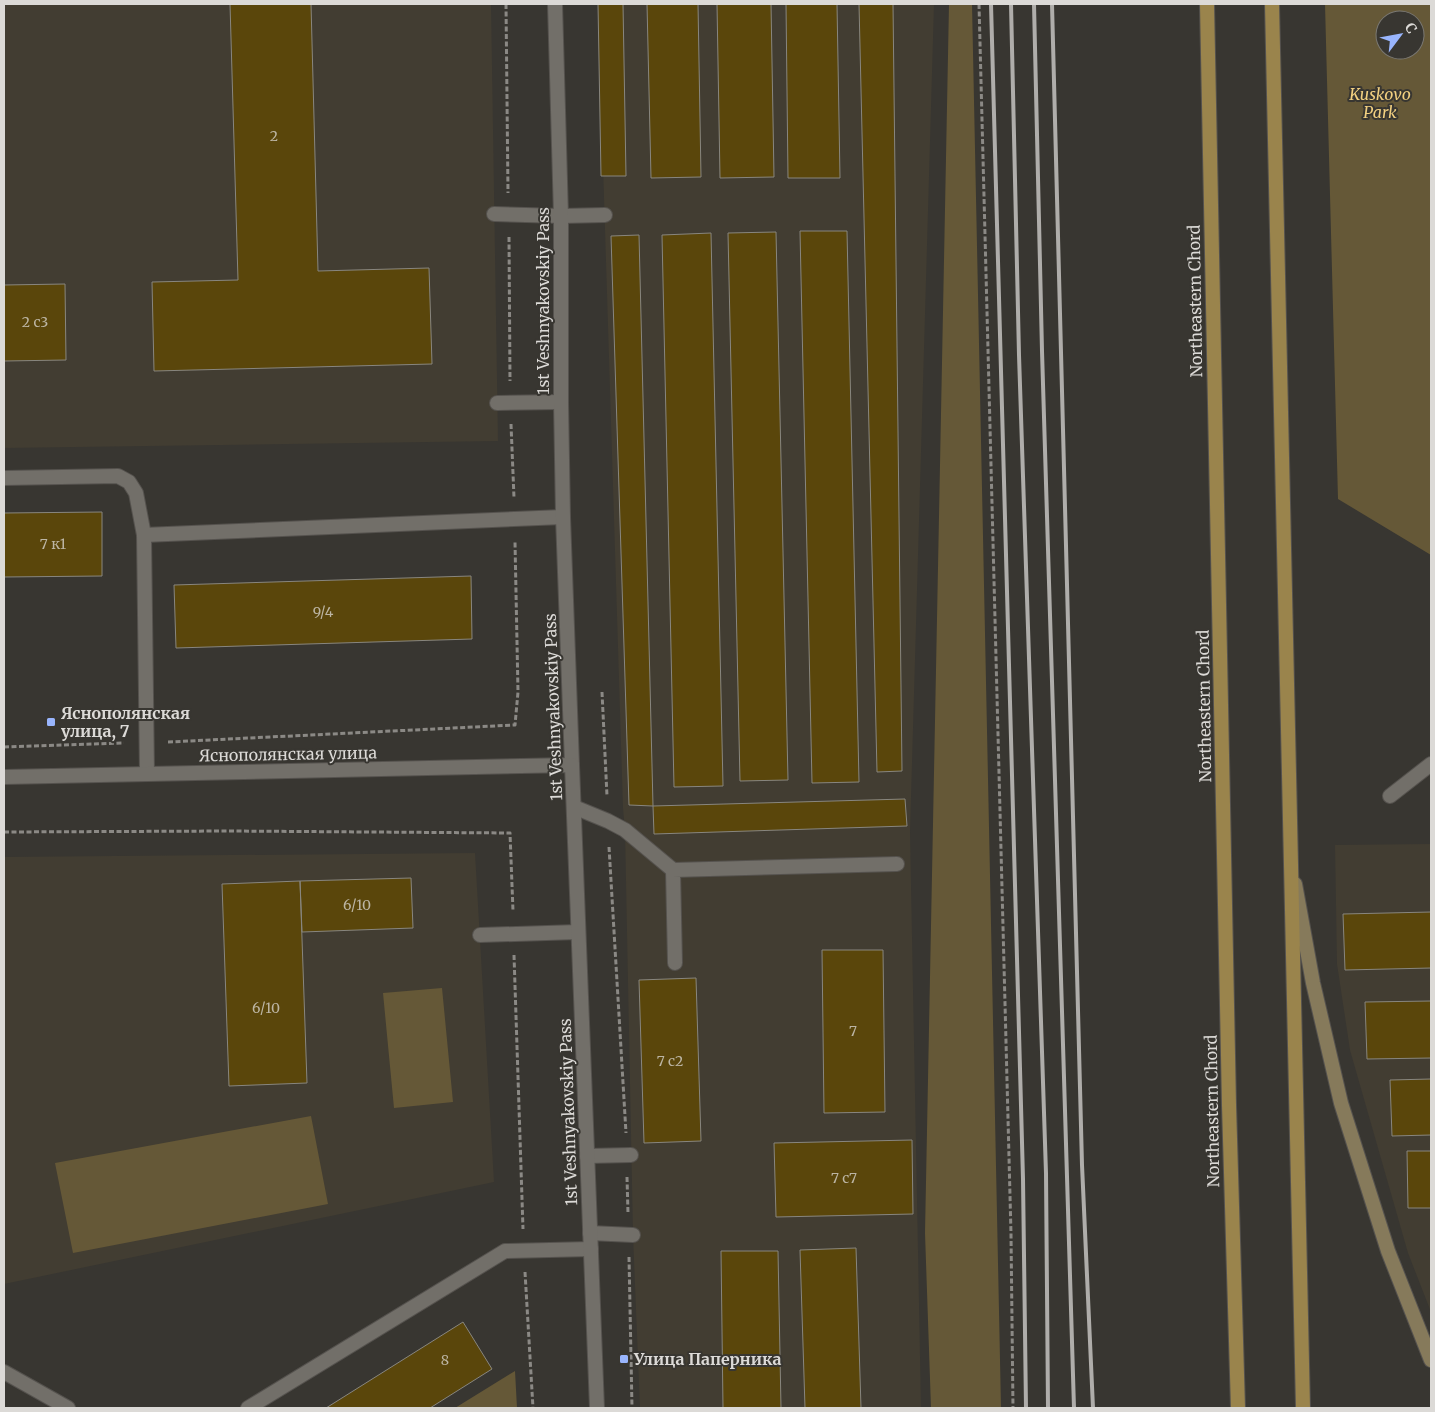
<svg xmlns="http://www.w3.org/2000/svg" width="1435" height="1412" font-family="Merriweather,serif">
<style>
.built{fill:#423d32}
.green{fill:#655837;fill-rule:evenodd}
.building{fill:#5a460b;stroke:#88867f}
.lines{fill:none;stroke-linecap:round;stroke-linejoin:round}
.service-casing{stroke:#55524e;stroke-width:16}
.minor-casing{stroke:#55524e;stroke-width:16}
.tertiary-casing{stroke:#55524e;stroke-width:16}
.secondary-casing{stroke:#55524e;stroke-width:16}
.primary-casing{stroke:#55524e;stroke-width:16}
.path{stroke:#8b8985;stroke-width:3;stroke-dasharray:5 2.5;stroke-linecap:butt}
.service{stroke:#726f69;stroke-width:14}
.minor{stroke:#726f69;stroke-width:14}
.tertiary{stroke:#726f69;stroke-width:14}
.secondary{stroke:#867a5b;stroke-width:14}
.primary{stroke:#9a844c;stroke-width:14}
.rail{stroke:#afadaa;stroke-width:4}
.poi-dot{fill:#99b5fd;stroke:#383631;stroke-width:2}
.labels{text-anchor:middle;stroke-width:4;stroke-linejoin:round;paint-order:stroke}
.number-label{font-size:14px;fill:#bcb5a4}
.park-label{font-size:16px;font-style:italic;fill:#f2d080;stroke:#383631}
.street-label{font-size:16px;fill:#dcdad7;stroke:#383631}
.poi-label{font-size:16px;font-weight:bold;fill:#dcdad7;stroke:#383631;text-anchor:start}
</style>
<rect width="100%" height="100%" fill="#383631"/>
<!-- built -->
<path class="built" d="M4,4H491L498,441L4,448Z
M598,4H934L910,832L921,1408H640L633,1235L625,830L623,808Z
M1431,844V1312L1408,1253L1350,1050L1337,964L1335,845Z
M475,853L494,1182L4,1284V857Z"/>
<!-- green -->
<path class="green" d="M949,4H972L1001,1408H931L925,1233Z
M1325,4H1431V555L1338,499ZM1385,20H1415V50H1385Z
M442,988L453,1102L394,1108L383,993Z
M311,1116L328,1204L73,1253L55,1163Z
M515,1371L517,1408H455Z"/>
<!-- building -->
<path class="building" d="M230,4H311L318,271L429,268L432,364L154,371L152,282L238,280Z
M598,4H623L626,176H601Z
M647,4H698L701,177L651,178Z
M717,4H771L774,177L720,178Z
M786,4H837L840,178H788Z
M859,4H893L902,771L877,772Z
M800,231H847L859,782L812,783Z
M776,232L788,780L740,781L728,233Z
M711,233L723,786L674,787L662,235Z
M639,235L653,806L629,805L611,236Z
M65,284L66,360L4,361V285Z
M102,512V576L4,577V513Z
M471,576L472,639L176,648L174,585Z
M905,799L907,826L654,834L653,806Z
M411,878L413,928L302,932L300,881Z
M300,881L307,1083L229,1086L222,884Z
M1431,912V968L1345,970L1343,914Z
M822,950H883L885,1112L824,1113Z
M696,978L701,1141L644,1143L639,980Z
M1431,1001V1058L1367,1059L1365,1002Z
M1431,1079V1135L1392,1136L1390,1080Z
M912,1140L913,1214L776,1217L774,1143Z
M1407,1151H1431V1208H1408Z
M856,1248L861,1408H805L800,1250Z
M721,1251H778L781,1408H723Z
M463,1322L492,1369L430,1408H326Z"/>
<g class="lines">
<!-- service casing -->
<g class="service-casing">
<path id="service" d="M494,214L561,216L605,215
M497,403L561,402
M4,478L118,476L129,482L136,493L144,535
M147,774L144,535L563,517
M1390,796L1431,764
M574,807L608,821L625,830L673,870L897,864
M673,870L675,963
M480,935L578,932
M587,1156L631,1155
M590,1233L633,1235
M4,1372L68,1408
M248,1408L505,1251L591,1249"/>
</g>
<!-- minor casing -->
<g class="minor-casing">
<path id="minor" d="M555,4L561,216V402L563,517L572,765"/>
</g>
<!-- tertiary casing -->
<g class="tertiary-casing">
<path id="tertiary" d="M4,777L572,765L597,1408"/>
</g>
<!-- secondary casing -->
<g class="secondary-casing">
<path id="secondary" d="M1295,884L1313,983L1341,1103L1388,1251L1431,1360"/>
</g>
<!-- primary casing -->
<g class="primary-casing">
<path id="primary" d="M1207,4L1229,1105L1238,1408
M1272,4L1303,1408"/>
</g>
<!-- path -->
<path class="path" d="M506,4L508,193
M979,4L1011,1234L1013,1408
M509,237L510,381
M511,424L514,498
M602,692L607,796
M168,742L515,725L518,692L515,542
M4,747L124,743
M4,832L230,831L510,833L513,911
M609,847L626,1133
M514,955L523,1229
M627,1177L628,1213
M629,1257L632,1408
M525,1272L533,1408"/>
<!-- service -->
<use href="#service" class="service"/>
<!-- minor -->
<use href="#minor" class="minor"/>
<!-- tertiary -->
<use href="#tertiary" class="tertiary"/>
<!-- secondary -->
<use href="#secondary" class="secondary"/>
<!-- primary -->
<use href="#primary" class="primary"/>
<!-- rail -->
<path class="rail" d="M991,4L1023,1179L1026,1408
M1011,4L1019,355L1046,1173L1048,1408
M1034,4L1042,351L1074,1408
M1052,4L1082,1165L1093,1408"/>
</g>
<!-- markers -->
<g class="poi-dot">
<rect x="46" y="717" width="10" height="10" rx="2.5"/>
<rect x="619" y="1354" width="10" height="10" rx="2.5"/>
</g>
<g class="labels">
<!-- number labels -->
<g class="number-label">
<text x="274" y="141">2</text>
<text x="35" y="327">2 с3</text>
<text x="53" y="549">7 к1</text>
<text x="323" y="617">9/4</text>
<text x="357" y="910">6/10</text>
<text x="266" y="1013">6/10</text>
<text x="853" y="1036">7</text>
<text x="670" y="1066">7 с2</text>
<text x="844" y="1183">7 с7</text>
<text x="445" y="1365">8</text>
</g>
<!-- park labels -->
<g class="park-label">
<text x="1380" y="100">Kuskovo<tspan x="1380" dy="18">Park</tspan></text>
</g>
<!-- street labels -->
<g class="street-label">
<text transform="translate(543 301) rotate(-90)" y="6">1st Veshnyakovskiy Pass</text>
<text transform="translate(1195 301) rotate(-91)" y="6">Northeastern Chord</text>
<text transform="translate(1204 706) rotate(-91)" y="6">Northeastern Chord</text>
<text transform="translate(553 707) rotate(-92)" y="6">1st Veshnyakovskiy Pass</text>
<text transform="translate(288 754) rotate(-1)" y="6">Яснополянская улица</text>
<text transform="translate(1212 1111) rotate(-91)" y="6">Northeastern Chord</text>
<text transform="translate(568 1112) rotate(-92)" y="6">1st Veshnyakovskiy Pass</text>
</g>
<!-- poi labels -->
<g class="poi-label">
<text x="61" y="719">Яснополянская<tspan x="61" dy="18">улица, 7</tspan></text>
<text x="634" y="1365">Улица Паперника</text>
</g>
</g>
<!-- border -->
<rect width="1435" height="1412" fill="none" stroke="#dcdad7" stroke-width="10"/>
<!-- north arrow -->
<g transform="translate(1400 35) rotate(58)"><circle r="24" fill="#383631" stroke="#7a7873"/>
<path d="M0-4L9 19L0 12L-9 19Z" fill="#99b5fd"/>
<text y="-8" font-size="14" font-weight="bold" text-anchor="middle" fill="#dcdad7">С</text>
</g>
</svg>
